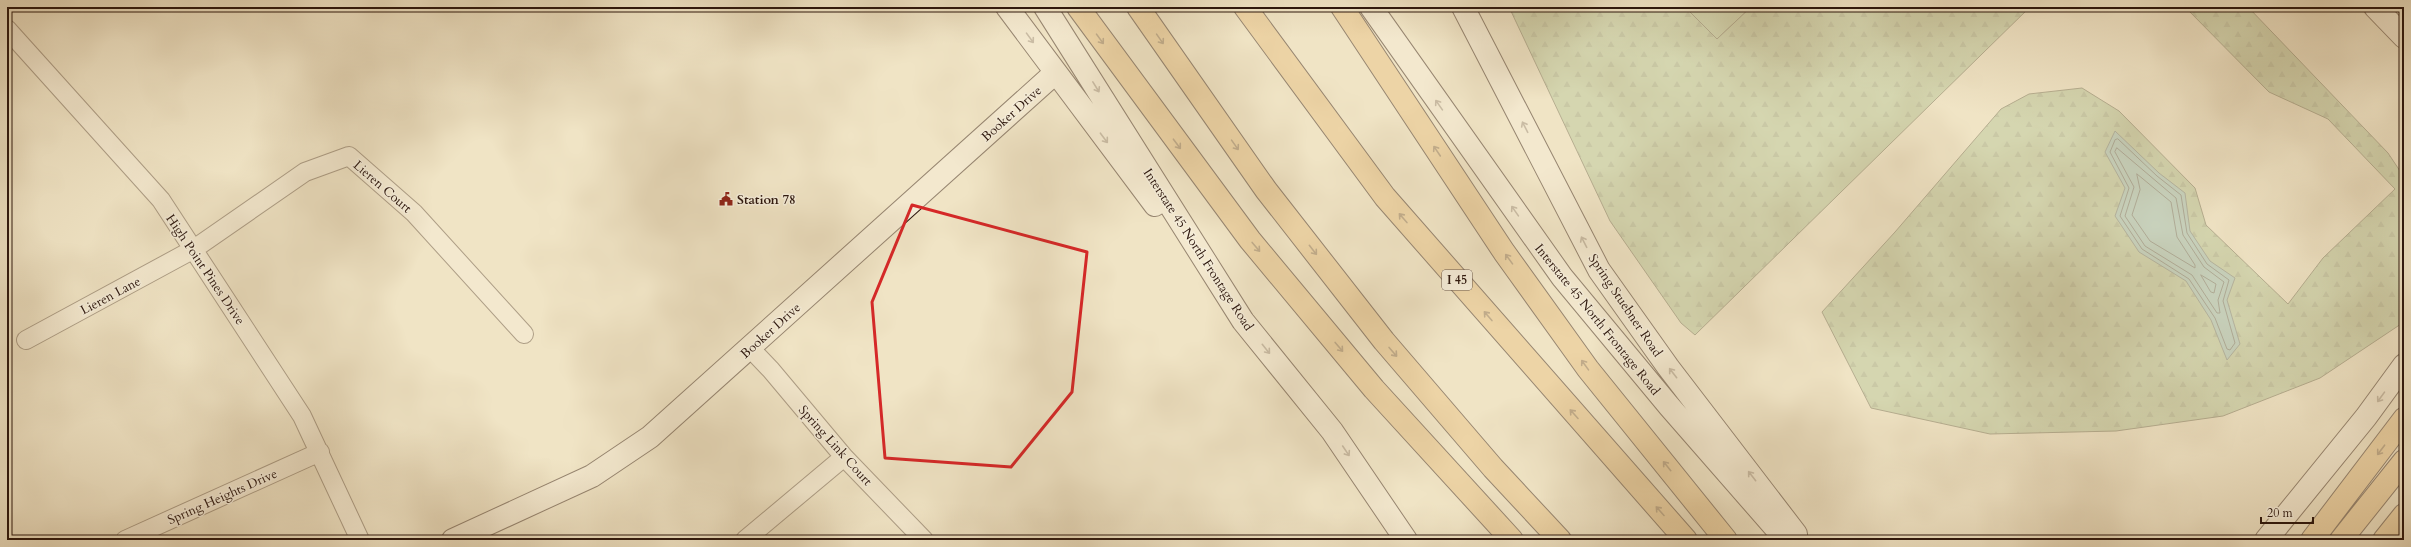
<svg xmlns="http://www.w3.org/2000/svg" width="2411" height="547" font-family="Cardo,serif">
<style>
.grass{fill:#b4c598;stroke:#706e52}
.forest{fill:url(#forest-firs);stroke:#706e52}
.water{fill:#9abeb6;stroke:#6e7b72}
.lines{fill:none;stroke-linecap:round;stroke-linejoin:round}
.shore{stroke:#636a62;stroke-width:1}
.street-casing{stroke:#5d4a3b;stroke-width:20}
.secondary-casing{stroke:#2c160d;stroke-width:24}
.highway-casing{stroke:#2c160d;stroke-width:24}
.street{stroke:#f5edd9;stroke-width:18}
.secondary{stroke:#f5edd9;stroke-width:22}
.highway{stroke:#e8c282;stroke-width:22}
.oneway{stroke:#9b8c7d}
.oneway2{stroke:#8a6c48}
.marked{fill:none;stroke:#d62828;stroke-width:3;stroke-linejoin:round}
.labels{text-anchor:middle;stroke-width:3;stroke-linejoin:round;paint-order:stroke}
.shield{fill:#f5edd9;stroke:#68564a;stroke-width:1}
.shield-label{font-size:12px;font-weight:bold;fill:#2c160d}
.street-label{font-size:13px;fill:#2c160d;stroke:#f5edd9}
.poi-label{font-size:13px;font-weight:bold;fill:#2c160d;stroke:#f5edd9;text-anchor:start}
</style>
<defs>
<pattern id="forest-firs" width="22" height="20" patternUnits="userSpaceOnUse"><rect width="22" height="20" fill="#b4c598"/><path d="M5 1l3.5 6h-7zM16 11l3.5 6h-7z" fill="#9ba882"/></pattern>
</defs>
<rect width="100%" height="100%" fill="#f0e4c5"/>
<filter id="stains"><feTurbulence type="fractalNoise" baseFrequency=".005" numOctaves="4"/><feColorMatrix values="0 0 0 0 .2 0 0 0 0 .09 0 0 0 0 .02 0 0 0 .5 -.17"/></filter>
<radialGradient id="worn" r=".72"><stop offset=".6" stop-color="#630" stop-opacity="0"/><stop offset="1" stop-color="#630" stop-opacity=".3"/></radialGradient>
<!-- grass -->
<path class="grass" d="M1685,7H1751L1717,39Z"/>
<!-- forest -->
<path class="forest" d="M1509,7H1685L1717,39L1751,7H2030L1695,335L1681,323L1610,221Z
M2185,7H2248L2388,153L2404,177V322L2320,378L2223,416L2116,431L1990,434L1871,408L1822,312L1895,232L2001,109L2029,94L2082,88L2119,111L2195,188L2206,225L2288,304L2323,258L2395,189L2328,119L2269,92Z"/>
<!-- water -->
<path class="water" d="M2115,131L2159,173L2185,193L2190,231L2210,261L2235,278L2227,300L2240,344L2227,360L2211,320L2186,281L2139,252L2115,216L2125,188L2105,152Z"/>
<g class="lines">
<!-- shore -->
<path class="shore" d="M2118,139L2157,176L2181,195L2187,233L2207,264L2229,280L2223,301L2235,343L2230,350L2227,349L2215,318L2189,279L2142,249L2120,216L2129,188L2110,152L2115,140Z
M2117,148L2176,198L2183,235L2204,267L2224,282L2218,300L2220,313H2217L2192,275L2145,246L2125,216L2134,187L2115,152Z
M2137,174L2171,202L2177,237L2195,265V268L2150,241L2132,215L2140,190Z
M2201,275L2216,284L2214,293L2211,292Z"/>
<!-- street casing -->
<g class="street-casing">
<path id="street" d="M7,29L161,200L302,416L360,540
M26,340L194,249L305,172L349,156L414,213L524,334
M750,348L771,370L844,457L924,540
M125,540L320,452
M745,540L844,457"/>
</g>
<!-- secondary casing -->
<g class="secondary-casing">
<path id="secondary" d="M1007,7L1155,205
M1045,7L1243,321L1332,431L1406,540
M1371,7L1562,277L1669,406L1786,540
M1463,7L1599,270L1668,367L1796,534
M2375,7L2404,37
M453,540L592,476L650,437L1055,73
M2266,540L2366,417L2404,365"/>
</g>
<!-- highway casing -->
<g class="highway-casing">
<path id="highway" d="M1078,7L1250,240L1374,389L1512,540
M1138,7L1266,190L1384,341L1493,468L1560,540
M1245,7L1385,197L1686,540
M1342,7L1504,252L1588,369L1726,540
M2312,540L2404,419
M2341,540L2404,461
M2384,540L2404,515"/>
</g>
<!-- street -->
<use href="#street" class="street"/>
<!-- secondary -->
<use href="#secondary" class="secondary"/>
<!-- highway -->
<use href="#highway" class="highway"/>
</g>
<!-- one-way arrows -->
<defs><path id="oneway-shaft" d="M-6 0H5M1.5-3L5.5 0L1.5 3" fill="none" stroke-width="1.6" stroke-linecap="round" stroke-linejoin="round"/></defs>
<g class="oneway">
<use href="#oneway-shaft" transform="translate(1030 38) rotate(54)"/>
<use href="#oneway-shaft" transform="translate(1096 87) rotate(58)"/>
<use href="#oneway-shaft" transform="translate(1439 105) rotate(-125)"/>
<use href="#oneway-shaft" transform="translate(1525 127) rotate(-117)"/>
<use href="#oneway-shaft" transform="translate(1104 138) rotate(53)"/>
<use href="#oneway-shaft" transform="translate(1515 211) rotate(-125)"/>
<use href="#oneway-shaft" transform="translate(1584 242) rotate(-117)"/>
<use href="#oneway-shaft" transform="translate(1266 349) rotate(51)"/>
<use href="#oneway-shaft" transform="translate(1673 373) rotate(-128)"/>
<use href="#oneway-shaft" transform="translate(2381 397) rotate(126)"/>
<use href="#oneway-shaft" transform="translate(1346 451) rotate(56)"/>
<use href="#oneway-shaft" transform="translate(1752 476) rotate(-128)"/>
</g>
<g class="oneway2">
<use href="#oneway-shaft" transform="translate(1100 39) rotate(54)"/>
<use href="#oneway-shaft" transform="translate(1160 39) rotate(55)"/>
<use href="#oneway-shaft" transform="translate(1177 144) rotate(53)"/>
<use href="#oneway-shaft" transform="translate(1235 145) rotate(55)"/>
<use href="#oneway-shaft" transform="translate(1437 151) rotate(-124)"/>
<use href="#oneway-shaft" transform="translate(1403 218) rotate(-131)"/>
<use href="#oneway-shaft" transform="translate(1256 247) rotate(50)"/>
<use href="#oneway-shaft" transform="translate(1313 250) rotate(52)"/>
<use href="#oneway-shaft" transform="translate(1509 259) rotate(-126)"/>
<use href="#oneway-shaft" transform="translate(1488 316) rotate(-131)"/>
<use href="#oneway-shaft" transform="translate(1339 347) rotate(50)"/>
<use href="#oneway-shaft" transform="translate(1393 352) rotate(49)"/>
<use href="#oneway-shaft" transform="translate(1585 365) rotate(-126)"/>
<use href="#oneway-shaft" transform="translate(1574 414) rotate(-132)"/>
<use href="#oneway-shaft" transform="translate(2381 450) rotate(127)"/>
<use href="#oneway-shaft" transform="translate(1667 466) rotate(-129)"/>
<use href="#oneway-shaft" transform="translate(1660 511) rotate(-132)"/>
</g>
<!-- marked area -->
<path d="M0 0H2411V547H0ZM912,205L1087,252L1072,392L1011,467L885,458L872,302Z" fill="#f0e4c5" fill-opacity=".55" fill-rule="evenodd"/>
<path class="marked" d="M912,205L1087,252L1072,392L1011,467L885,458L872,302Z"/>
<!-- icons -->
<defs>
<g id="civic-bare" transform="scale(1.08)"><path d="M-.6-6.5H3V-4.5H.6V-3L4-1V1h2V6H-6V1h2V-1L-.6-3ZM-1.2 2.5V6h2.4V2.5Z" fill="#8f2418" stroke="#f5edd9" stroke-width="2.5" paint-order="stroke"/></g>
</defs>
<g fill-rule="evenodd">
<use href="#civic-bare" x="726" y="199"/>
</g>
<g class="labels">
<!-- shield labels -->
<rect class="shield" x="1442" y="270" width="30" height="20" rx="3"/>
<g class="shield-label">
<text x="1457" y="284">I 45</text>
</g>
<!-- street labels -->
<g class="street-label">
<text transform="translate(1011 113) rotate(-42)" y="5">Booker Drive</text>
<text transform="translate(383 186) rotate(41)" y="5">Lieren Court</text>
<text transform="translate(1199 249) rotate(57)" y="5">Interstate 45 North Frontage Road</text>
<text transform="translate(206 269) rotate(56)" y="5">High Point Pines Drive</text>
<text transform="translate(110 295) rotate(-28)" y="5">Lieren Lane</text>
<text transform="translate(1626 305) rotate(56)" y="5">Spring Stuebner Road</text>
<text transform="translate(1598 319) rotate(51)" y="5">Interstate 45 North Frontage Road</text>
<text transform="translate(770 330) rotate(-42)" y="5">Booker Drive</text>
<text transform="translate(836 445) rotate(48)" y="5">Spring Link Court</text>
<text transform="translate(222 496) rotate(-24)" y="5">Spring Heights Drive</text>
</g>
<!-- poi labels -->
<g class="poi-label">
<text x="737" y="204">Station 78</text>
</g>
</g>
<!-- margin -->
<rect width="2411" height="547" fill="none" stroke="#f0e4c5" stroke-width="24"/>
<rect x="8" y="8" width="2395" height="531" fill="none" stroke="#2c160d" stroke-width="2"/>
<rect x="12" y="12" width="2387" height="523" fill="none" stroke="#2c160d"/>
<!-- scale -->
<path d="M2261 517v6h52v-6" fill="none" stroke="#2c160d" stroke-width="2"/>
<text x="2267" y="517" font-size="12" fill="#2c160d" stroke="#f5edd9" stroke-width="3" paint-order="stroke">20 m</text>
<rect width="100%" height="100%" filter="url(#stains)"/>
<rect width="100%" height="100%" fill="url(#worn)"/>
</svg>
